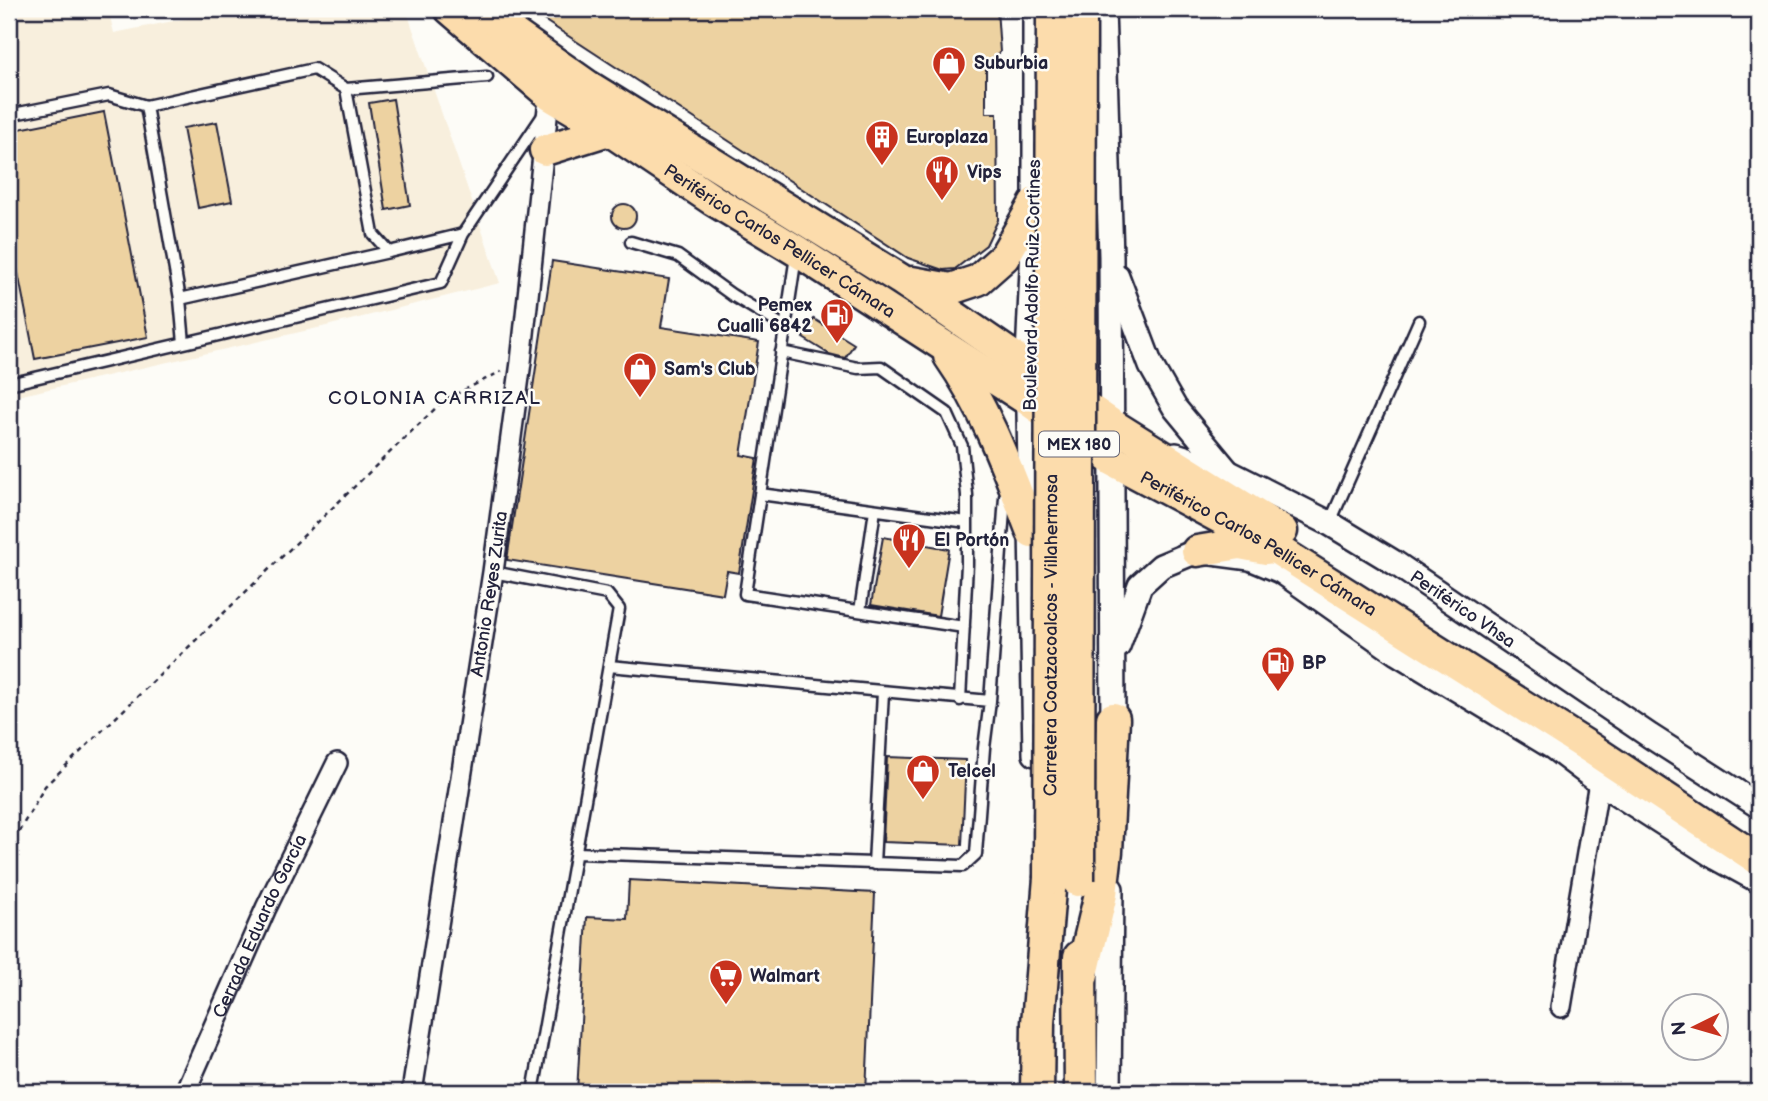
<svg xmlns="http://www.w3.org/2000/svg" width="1768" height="1101" font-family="'Balsamiq Sans',sans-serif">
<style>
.built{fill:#f8efdd}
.building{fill:#edd2a1;stroke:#22223b;stroke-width:2}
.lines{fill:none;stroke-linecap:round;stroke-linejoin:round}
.service-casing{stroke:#22223b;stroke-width:15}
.minor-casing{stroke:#22223b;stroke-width:24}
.tertiary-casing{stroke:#22223b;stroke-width:28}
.primary-casing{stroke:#22223b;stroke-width:35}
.trunk-casing{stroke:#22223b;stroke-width:37}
.path{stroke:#22223b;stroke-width:2.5;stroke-dasharray:5 5;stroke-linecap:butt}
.service{stroke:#fdfcf7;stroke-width:10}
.minor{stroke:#fdfcf7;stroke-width:19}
.tertiary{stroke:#fdfcf7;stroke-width:23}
.primary{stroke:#fcdcac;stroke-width:30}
.trunk{stroke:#fcdcac;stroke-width:32}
.trunk-bridge-casing{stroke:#22223b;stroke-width:37;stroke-linecap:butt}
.trunk-bridge{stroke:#fcdcac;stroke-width:32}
.labels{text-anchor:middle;stroke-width:5;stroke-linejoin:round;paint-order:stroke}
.shield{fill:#fdfcf7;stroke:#646373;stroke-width:2}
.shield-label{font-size:16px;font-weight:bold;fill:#22223b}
.poi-label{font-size:18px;font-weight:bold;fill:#22223b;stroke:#fdfcf7;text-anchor:start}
.street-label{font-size:18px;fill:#22223b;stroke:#fdfcf7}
.neighbourhood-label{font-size:19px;letter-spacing:2px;fill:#22223b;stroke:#fdfcf7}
</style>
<rect width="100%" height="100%" fill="#fdfcf7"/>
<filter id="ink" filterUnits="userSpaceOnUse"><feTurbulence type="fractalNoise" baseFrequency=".0143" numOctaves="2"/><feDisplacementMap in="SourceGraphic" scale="14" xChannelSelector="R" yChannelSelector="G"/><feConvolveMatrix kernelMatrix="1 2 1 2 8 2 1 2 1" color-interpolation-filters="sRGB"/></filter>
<g filter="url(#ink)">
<!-- built -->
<path class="built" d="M9,9H108L114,33L233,9H406L500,283L322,327L9,398Z"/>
<!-- building -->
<path class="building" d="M527,9H997L1000,52L986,64V113H997L998,220L986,245L955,269L943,270L908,258Z
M393,99L410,205L386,210L369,103Z
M104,112L148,337L35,359L9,227V131Z
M217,122L232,201L198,208L183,128Z
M612 216a12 12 0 1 1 24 0a12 12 0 1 1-24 0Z
M552,261L669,279L661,327L759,342L741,455L757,458L739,573L727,571L723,594L507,560Z
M814,319L854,344L845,358L829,354L803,338Z
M883,537L949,549L938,616L871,605Z
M887,757L966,760L962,845L883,842Z
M629,880L875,893L866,1092H577L587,917L627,919Z"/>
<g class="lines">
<!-- service casing -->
<g class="service-casing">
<path id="service" d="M346,89L373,234L389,252L463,234
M146,106L180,299
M9,115L109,95L146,106L314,69L346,89L487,77
M631,242L678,256L732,295L785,327
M796,256L745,594L964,627
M184,343L180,299L389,252
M781,352L858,368L881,367L947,413L962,446L967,495V564L960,700
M9,384L441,283L463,234L544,114
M760,494L967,522
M1330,522L1419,321
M493,572L607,594L619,609L533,1092
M860,611L875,510
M609,666L990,701
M576,853L963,866L976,854L984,748L990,701L1005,497L1008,489
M874,864L883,692"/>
</g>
<!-- minor casing -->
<g class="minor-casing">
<g id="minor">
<path d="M1561,1007L1599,782"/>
<path id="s1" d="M185,1092L266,908L337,763"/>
<path id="s2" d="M412,1092L493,572L521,362L548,108L555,86"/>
</g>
</g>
<!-- tertiary casing -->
<g class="tertiary-casing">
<g id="tertiary">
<path d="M1035,9V203L1028,357L1035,754"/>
<path d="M1103,9L1111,256L1113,732"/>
<path d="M1117,276L1151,366L1175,408L1228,472"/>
<path id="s3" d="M1176,455L1228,472L1329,523L1395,563L1650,736L1759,806"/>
<path d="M1118,646L1140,585L1161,566L1197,551L1250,558L1281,571L1397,653L1554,748L1599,782L1717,858L1759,881"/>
<path d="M1109,1092L1111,889"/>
</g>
</g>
<!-- primary casing -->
<g class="primary-casing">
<g id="primary">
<path id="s4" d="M450,9L550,95L609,130L713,200L797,251L1029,401L1112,460L1265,542L1590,748L1759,860"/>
<path d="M483,9L497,22L588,86L900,279L1113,425L1282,531"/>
<path d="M545,150L609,130"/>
<path d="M912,282L951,289L978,280L1004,257L1035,203"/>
<path d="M949,356C987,410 1008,470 1032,532"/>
<path d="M1197,551L1240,544L1266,549"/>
</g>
</g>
<!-- trunk casing -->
<g class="trunk-casing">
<path id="trunk" d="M1080,957L1081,1092
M1081,978L1101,894L1106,851L1113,719
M1037,1092L1038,1023L1050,878"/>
</g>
<!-- path -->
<path class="path" d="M9,849L45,786L444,400L502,371"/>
<!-- service -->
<use href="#service" class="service"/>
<!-- minor -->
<use href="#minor" class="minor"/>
<!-- tertiary -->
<use href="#tertiary" class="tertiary"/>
<!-- primary -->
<use href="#primary" class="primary"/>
<!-- trunk -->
<use href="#trunk" class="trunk"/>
<!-- trunk-bridge casing -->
<g class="trunk-bridge-casing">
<g id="trunk-bridge">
<path id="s5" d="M1050,878L1053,9"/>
<path d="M1078,880L1080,9"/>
</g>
</g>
<!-- trunk-bridge -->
<use href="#trunk-bridge" class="trunk-bridge"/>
</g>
</g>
<!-- icons -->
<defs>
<g id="shop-pin" transform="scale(1.75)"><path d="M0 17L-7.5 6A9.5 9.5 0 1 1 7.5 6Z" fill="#c8321e" stroke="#fdfcf7"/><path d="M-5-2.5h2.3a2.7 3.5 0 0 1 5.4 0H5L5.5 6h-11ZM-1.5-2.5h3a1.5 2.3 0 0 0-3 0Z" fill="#fff"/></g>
<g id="building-pin" transform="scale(1.75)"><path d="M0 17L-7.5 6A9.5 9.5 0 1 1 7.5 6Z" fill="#c8321e" stroke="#fdfcf7"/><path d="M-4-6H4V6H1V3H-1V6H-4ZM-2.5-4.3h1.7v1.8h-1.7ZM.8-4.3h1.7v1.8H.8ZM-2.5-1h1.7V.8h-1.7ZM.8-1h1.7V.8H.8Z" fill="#fff"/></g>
<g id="restaurant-pin" transform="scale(1.75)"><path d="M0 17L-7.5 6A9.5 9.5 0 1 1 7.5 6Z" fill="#c8321e" stroke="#fdfcf7"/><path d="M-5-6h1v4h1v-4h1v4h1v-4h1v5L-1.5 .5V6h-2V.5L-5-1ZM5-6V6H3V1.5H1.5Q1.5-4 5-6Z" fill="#fff"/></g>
<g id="fuel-pin" transform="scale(1.75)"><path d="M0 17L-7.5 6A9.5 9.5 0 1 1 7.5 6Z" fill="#c8321e" stroke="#fdfcf7"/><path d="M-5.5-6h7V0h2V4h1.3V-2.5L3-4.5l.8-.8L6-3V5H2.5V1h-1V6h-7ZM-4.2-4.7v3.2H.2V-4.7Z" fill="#fff"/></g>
<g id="supermarket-pin" transform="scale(1.75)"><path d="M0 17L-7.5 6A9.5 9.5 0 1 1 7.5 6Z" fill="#c8321e" stroke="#fdfcf7"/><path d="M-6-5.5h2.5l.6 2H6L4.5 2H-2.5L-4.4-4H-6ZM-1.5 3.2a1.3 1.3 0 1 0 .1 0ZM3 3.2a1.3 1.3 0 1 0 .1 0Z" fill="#fff"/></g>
</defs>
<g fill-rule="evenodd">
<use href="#shop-pin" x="949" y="63"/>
<use href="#building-pin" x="882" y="137"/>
<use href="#restaurant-pin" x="942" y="172"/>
<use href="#fuel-pin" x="837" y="315"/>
<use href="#shop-pin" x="640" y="369"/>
<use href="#restaurant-pin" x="909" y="540"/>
<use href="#fuel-pin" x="1278" y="663"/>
<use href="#shop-pin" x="923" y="771"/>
<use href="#supermarket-pin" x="726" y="976"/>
</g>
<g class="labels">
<!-- shield labels -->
<rect class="shield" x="1039" y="431.5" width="80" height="25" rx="5"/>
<g class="shield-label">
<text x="1079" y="450">MEX 180</text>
</g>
<!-- poi labels -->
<g class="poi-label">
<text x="974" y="69">Suburbia</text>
<text x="906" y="143">Europlaza</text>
<text x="967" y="178">Vips</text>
<text x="812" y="311" text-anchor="end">Pemex<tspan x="812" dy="21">Cualli 6842</tspan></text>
<text x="664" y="375">Sam's Club</text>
<text x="934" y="546">El Portón</text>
<text x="1302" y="669">BP</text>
<text x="948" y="777">Telcel</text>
<text x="750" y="982">Walmart</text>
</g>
<!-- street labels -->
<g class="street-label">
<text dy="6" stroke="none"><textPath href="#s4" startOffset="404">Periférico Carlos Pellicer Cámara</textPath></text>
<text transform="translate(1032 285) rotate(-89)" y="6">Boulevard Adolfo Ruiz Cortines</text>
<text dy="6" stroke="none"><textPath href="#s4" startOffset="971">Periférico Carlos Pellicer Cámara</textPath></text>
<text dy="6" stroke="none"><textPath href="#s2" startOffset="504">Antonio Reyes Zurita</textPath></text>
<text dy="6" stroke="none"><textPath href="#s3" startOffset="327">Periférico Vhsa</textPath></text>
<text dy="6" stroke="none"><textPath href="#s5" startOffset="243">Carretera Coatzacoalcos - Villahermosa</textPath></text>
<text dy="6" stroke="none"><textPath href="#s1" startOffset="182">Cerrada Eduardo García</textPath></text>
</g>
<!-- neighbourhood labels -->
<g class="neighbourhood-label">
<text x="435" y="404">COLONIA CARRIZAL</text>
</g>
</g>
<!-- margin -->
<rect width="1768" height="1101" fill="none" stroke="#fdfcf7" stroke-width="35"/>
<rect x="18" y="18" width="1733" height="1066" fill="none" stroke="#22223b" stroke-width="2.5" filter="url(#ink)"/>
<!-- north arrow -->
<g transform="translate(1695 1027) rotate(265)"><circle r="33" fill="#fdfcf7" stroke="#a5a5ac" stroke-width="2"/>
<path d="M0-5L12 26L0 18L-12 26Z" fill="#c8321e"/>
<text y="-10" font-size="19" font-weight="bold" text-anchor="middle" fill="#22223b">N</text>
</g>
</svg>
